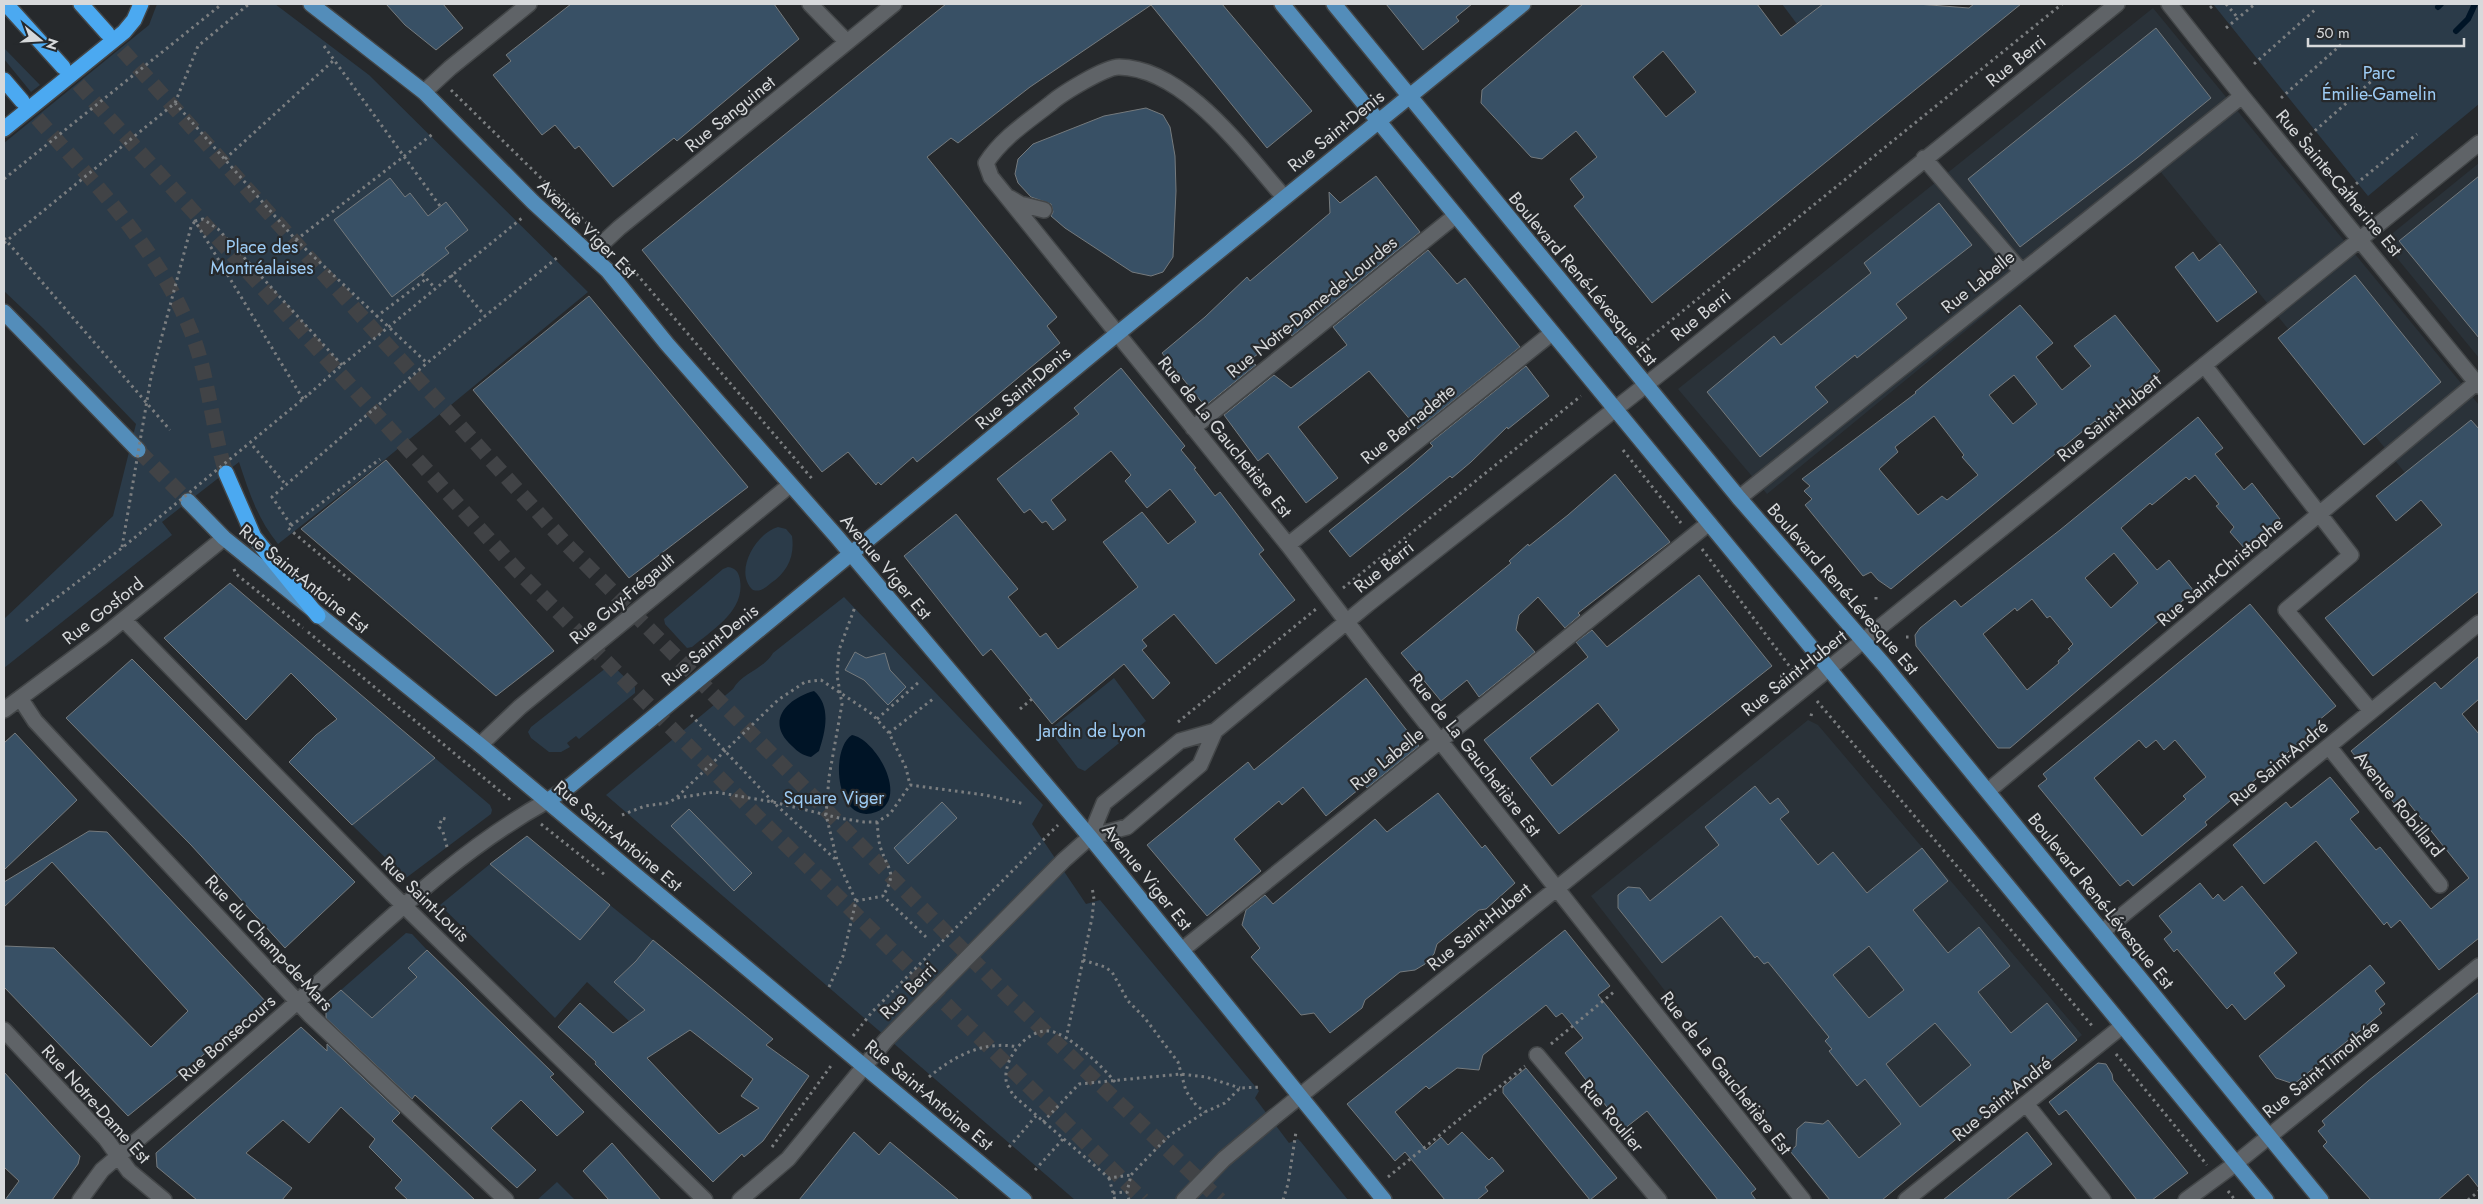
<svg xmlns="http://www.w3.org/2000/svg" width="2483" height="1204" font-family="Jost,sans-serif">
<style>
.built{fill:#2a3239}
.green{fill:#2b3b49}
.water{fill:#001426}
.lines{fill:none;stroke-linecap:round;stroke-linejoin:round}
.stream{stroke:#001426;stroke-width:6}
.building{fill:#385065;stroke:#757a7d;fill-rule:evenodd}
.major-tunnel{stroke:#414346;stroke-width:15;stroke-dasharray:15 8;stroke-linecap:butt}
.highway-tunnel{stroke:#414346;stroke-width:15;stroke-dasharray:15 8;stroke-linecap:butt}
.minor-casing{stroke:#434648;stroke-width:18}
.major-casing{stroke:#434648;stroke-width:18}
.highway-casing{stroke:#434648;stroke-width:18}
.path{stroke:#7b7e80;stroke-width:3;stroke-dasharray:2.5 4;stroke-linecap:butt}
.minor{stroke:#5f6367;stroke-width:15}
.major{stroke:#538dba;stroke-width:15}
.highway{stroke:#4ba9f1;stroke-width:15}
.path-bridge{stroke:#7b7e80;stroke-width:3;stroke-dasharray:2.5 4;stroke-linecap:butt}
.labels{text-anchor:middle;stroke-width:4.5;stroke-linejoin:round;paint-order:stroke}
.street-label{font-size:18px;fill:#d7d9db;stroke:#26292c}
.park-label{font-size:18px;fill:#9dccf5;stroke:#26292c}
</style>
<rect width="100%" height="100%" fill="#26292c"/>
<!-- built -->
<path class="built" d="M2153,8L2479,405V564L2160,171L1767,494L1678,389Z
M2479,163V358L2383,241Z
M1808,720L1818,725L2082,1035L1881,1200H1828L1591,896Z"/>
<!-- green -->
<path class="green" d="M157,4H275L369,75L588,292L371,471L278,544C257,518 249,492 239,462L162,522L172,535L4,668V619L113,516L136,424L43,328L4,291V143L149,25Z
M1782,4H1823L1797,24Z
M2213,4H2479V104L2368,196Z
M4,48L40,85L31,92L4,59Z
M778,527L786,529L792,536C795,557 787,572 771,583C765,588 761,592 753,590C733,572 756,533 778,527Z
M728,567C736,568 739,573 740,580C745,611 713,629 692,647L687,648L665,624L664,619L723,569Z
M844,597L1043,805L1032,824L1086,904L1100,900L1259,1091L1255,1098L1289,1143L1298,1139L1301,1142L1348,1200H1075L606,795L733,689C742,673 764,669 773,653Z
M611,664L635,687V693L579,739L576,736L567,743L570,747L561,752H549L531,738L528,732L531,727Z
M1114,678L1146,721L1085,771L1078,768L1049,730Z
M435,758L490,805L492,810L491,814L406,878L352,825Z
M490,864L580,940L610,905L653,940L636,961L614,982L646,1010L629,1021L587,982L555,1018L440,905Z
M406,933L412,934L427,950L409,968L417,977L372,1018L341,990Z
M557,1182L575,1200H537Z"/>
<!-- water -->
<path class="water" d="M814,691C832,706 825,733 819,751L811,757C802,755 798,752 792,746C765,722 786,699 814,691Z
M852,735C876,739 910,799 876,812C836,827 829,749 852,735Z"/>
<g class="lines">
<!-- stream -->
<path class="stream" d="M2438,7L2441,4
M2456,31L2468,19L2475,4"/>
</g>
<!-- building -->
<path class="building" d="M386,4H443L463,28L436,50L405,25Z
M571,4H774L799,39L677,141L674,138L613,187L579,146L575,149L555,125L542,135L493,75L511,61L506,55Z
M946,4H1222L1312,111L1267,148L1151,5L1030,87L958,143L951,138L927,157L1057,317L1047,326L1060,343L917,462L913,457L881,485L878,482L876,485L848,452L822,472L642,250Z
M1386,4H1472L1456,17L1459,21L1423,50Z
M1583,4H1757L1781,36L1823,4H1917L1969,8L1974,4H2021L1652,303L1574,206L1584,197L1570,179L1597,157L1576,131L1542,159L1531,157L1481,103L1482,90ZM1663,51L1696,92L1666,117L1633,77Z
M2156,28L2211,98L2137,158L2020,247L1968,179Z
M1146,108L1163,115L1170,127L1175,156L1176,191L1173,257L1163,272L1151,276L1132,272L1065,228L1051,216L1053,212L1051,204L1031,197L1018,183L1015,174L1018,159L1033,144L1104,116Z
M1376,176L1420,232L1292,336L1288,330L1249,361L1256,365L1205,406L1162,353L1205,317L1247,277L1250,281L1330,213L1329,192L1340,203Z
M2479,176V338L2399,241Z
M390,178L405,197L410,193L428,216L446,202L468,230L445,248L449,253L392,297L334,220Z
M1939,203L1972,245L1896,304L1907,318L1857,358L1855,355L1815,387L1828,402L1760,457L1707,392L1774,336L1781,345L1871,273L1864,263Z
M2220,244L2257,292L2217,322L2175,267L2193,252L2199,261Z
M1428,250L1457,284L1465,278L1520,347L1418,429L1369,371L1298,427L1338,478L1306,503L1268,453L1258,461L1224,415L1274,375L1291,388L1347,345L1333,327Z
M2355,275L2441,382L2364,445L2278,338Z
M589,296L748,487L629,578L473,390Z
M2020,305L2053,343L2036,357L2062,390L2091,366L2074,346L2115,315L2160,371L2097,423L2095,421L1891,589L1878,580L1871,572L1863,576L1805,505L1812,499L1804,491L1810,486L1802,479L1916,393L1915,392ZM2014,375L2037,404L2013,424L1989,395ZM1934,416L1964,455L1962,457L1978,475L1947,500L1942,496L1918,515L1879,469L1898,452L1895,447Z
M1526,366L1549,396L1508,429L1507,427L1471,462L1452,478L1450,476L1350,557L1329,531L1409,467L1433,446L1430,443Z
M1121,368L1185,446L1181,450L1196,468L1194,469L1215,496L1220,492L1264,550L1259,554L1295,600L1216,664L1174,614L1142,640L1147,646L1142,650L1170,683L1153,699L1124,664L1052,724L991,649L983,656L904,556L956,514L1018,589L1008,597L1040,637L1046,633L1058,649L1138,587L1103,542L1142,512L1168,544L1196,522L1170,489L1147,508L1125,481L1131,475L1111,451L1051,500L1066,520L1053,530L1046,521L1042,523L1030,509L1024,513L997,479L1079,414L1074,408Z
M2198,417L2223,448L2215,454L2244,490L2252,483L2280,519L2245,549L2230,532L2234,527L2216,506L2219,504L2195,475L2189,480L2186,477L2152,505L2150,503L2121,528L2157,570L2169,560L2194,591L2010,748H1998L1916,646L1915,635L1920,628L1955,600L1961,607L2060,530ZM2114,553L2138,583L2111,608L2085,578ZM2032,599L2047,618L2050,616L2073,644L2068,649L2070,650L2058,661L2059,663L2027,690L1983,634L2015,608L2017,611Z
M2471,420L2479,429V591L2373,676L2325,618L2442,525L2421,500L2396,521L2376,496Z
M386,460L554,651L496,696L301,529Z
M1615,474L1670,542L1578,613L1580,615L1565,628L1538,597L1519,615L1516,630L1535,652L1479,697L1467,680L1441,701L1401,653L1511,563L1509,561L1528,544L1529,546L1568,515Z
M1699,575L1772,666L1559,834L1484,740L1588,657L1576,642L1592,630L1607,647ZM1598,703L1619,730L1552,786L1530,758Z
M230,583L435,758L352,825L289,762L316,735L337,719L291,673L246,720L164,638Z
M2250,604L2336,706L2318,721L2320,725L2205,822L2207,825L2133,886L2128,880L2120,886L2038,786L2047,779L2043,774ZM2139,740L2146,748L2156,740L2164,750L2175,740L2206,777L2183,796L2186,799L2142,836L2094,778Z
M855,652L866,658L885,653L890,670L906,687L888,705L864,680L845,670Z
M2479,656V699L2462,714L2479,734V938L2439,970L2400,920L2391,928L2387,922L2384,925L2316,841L2264,884L2233,845L2286,802L2291,808L2330,777L2359,812L2350,819L2376,850L2380,847L2431,909L2469,878L2403,796L2394,803L2351,751L2435,682L2441,689Z
M132,659L355,882L285,948L191,845L66,718Z
M1366,678L1419,746L1367,788L1364,785L1326,816L1303,787L1282,805L1279,801L1234,839L1261,871L1207,916L1147,845L1248,762L1254,770Z
M15,733L77,800L4,870V743Z
M1755,786L1770,804L1778,798L1789,812L1780,819L1818,865L1833,852L1867,893L1922,848L1948,881L1913,910L1948,953L1979,927L2010,966L1978,992L2011,1033L2047,1003L2077,1040L1882,1200H1830L1790,1151L1796,1146L1797,1129L1805,1122L1823,1124L1828,1120L1859,1158L1901,1124L1865,1079L1857,1086L1829,1051L1832,1049L1825,1041L1829,1037L1768,962L1764,964L1757,956L1755,958L1721,916L1662,963L1618,908V895L1628,887L1640,888L1650,901L1719,845L1705,827ZM1869,946L1904,990L1869,1018L1833,975ZM1935,1023L1971,1065L1920,1107L1886,1064Z
M1438,793L1482,848L1485,845L1515,883L1486,909L1479,910L1437,944L1434,954L1425,964L1415,970L1400,972L1365,1000L1362,1008L1330,1033L1314,1013L1301,1015L1251,957L1260,948L1242,925L1246,910L1265,895L1273,904L1375,819L1387,832Z
M942,802L957,818L908,864L894,848Z
M689,809L752,873L734,891L671,826Z
M89,831L107,832L267,1003L128,1116L4,987V946L54,948L151,1047L188,1011L52,862L4,907V882Z
M527,836L610,905L580,940L490,864Z
M2200,883L2213,899L2218,894L2224,901L2242,886L2297,953L2274,973L2285,986L2245,1020L2232,1004L2227,1009L2177,949L2174,952L2164,939L2172,932L2159,916Z
M1565,930L1610,986L1598,995L1756,1189L1751,1193L1756,1200H1718L1647,1111L1624,1129L1565,1053L1583,1038L1562,1013L1556,1017L1546,1005L1483,1055L1479,1070L1457,1068L1429,1089L1426,1086L1395,1112L1426,1150L1441,1137L1448,1145L1462,1132L1489,1160L1492,1157L1504,1171L1485,1187L1488,1191L1477,1200H1445L1405,1152L1395,1161L1347,1104Z
M653,940L773,1039L766,1045L809,1076L763,1141L744,1157L742,1154L713,1182L595,1064L596,1062L558,1027L580,1003L613,1033L645,1010L614,982L636,961ZM690,1030L753,1079L741,1096L759,1108L719,1134L647,1058Z
M427,950L554,1074L550,1077L584,1112L557,1136L521,1100L491,1128L536,1170L517,1188L415,1095L412,1099L326,1018V1003L341,990L372,1018L417,977L408,968Z
M2370,965L2385,983L2375,991L2385,1004L2379,1009L2382,1013L2294,1084L2276,1078L2259,1056Z
M2479,992V1188L2468,1174L2438,1200H2371L2323,1146L2327,1142L2318,1131L2325,1125L2322,1121L2368,1081Z
M301,1027L327,1051V1044L400,1113L392,1121L475,1200H408L395,1188L402,1180L369,1147L375,1139L341,1107L309,1143L283,1120L246,1153L292,1188L282,1200H197L157,1167L156,1153Z
M2098,1063L2106,1064L2112,1074L2113,1080L2188,1173L2152,1200H2137L2066,1110L2059,1115L2049,1102Z
M1526,1068L1617,1178L1590,1200L1503,1093V1087Z
M4,1072L80,1156L78,1164L52,1200H5L19,1181L4,1167Z
M854,1132L879,1155L890,1142L959,1200H799Z
M2027,1132L2052,1164L2006,1200H1943Z
M612,1143L649,1186L661,1200H609L583,1171Z"/>
<g class="lines">
<!-- major-tunnel -->
<path class="major-tunnel" d="M138,450L188,501"/>
<!-- highway-tunnel -->
<path class="highway-tunnel" d="M107,33L568,546L1010,998L1220,1200
M63,67L516,569L759,818L1143,1200
M22,101C83,171 154,241 190,329C209,375 211,425 226,473"/>
<!-- minor casing -->
<g class="minor-casing">
<path id="minor" d="M810,4L847,42
M2169,4L2242,96L2479,386
M424,92L450,68L529,4
M1924,158L2021,271
M1284,197C1244,152 1185,68 1119,67C1105,67 1061,94 1050,104C1027,122 1002,138 986,163L991,177L1288,545L1376,660L1803,1200
M1010,198L1020,204L1044,210
M591,254L619,228L894,4
M2204,365L2351,555L2286,610L2371,711
M1193,428L1455,216
M1739,498L2242,96
M1288,545L1552,333
M124,620L392,894L705,1200
M20,698L35,721L310,1015L506,1200
M4,710L102,637L224,538
M480,745L520,707L790,485
M2329,747L2440,885
M1988,791L2477,382
M1090,837L1127,827L1200,765L1215,731
M2102,932L2479,623
M1182,950L1709,523
M4,1030L106,1139L129,1171L164,1200
M1537,1055L1659,1200
M2027,1105L2103,1200
M80,1200L102,1170C167,1115 233,1059 297,1002C377,931 453,853 547,801
M740,1200L788,1159L886,1040L1064,860L1090,837L1104,803L1180,741L1215,731L1368,604L1671,365L2117,4
M1184,1200L1224,1159L1274,1117L2479,143
M1906,1200L2121,1027
M2186,1200L2235,1164L2479,966"/>
</g>
<!-- major casing -->
<g class="major-casing">
<path id="major" d="M311,4L424,92L533,202L608,271L667,344L837,537L1090,837L1384,1200
M1282,4L2266,1200
M1334,4L1739,498L1885,666L2321,1200
M4,312L138,450
M188,501L224,538L480,745L1024,1200
M547,801L571,785L1106,343L1523,4"/>
</g>
<!-- highway casing -->
<g class="highway-casing">
<path id="highway" d="M6,4L63,67
M81,4L107,33
M4,80L22,101
M4,129L124,32L134,20L141,4
M226,473L254,537L318,616"/>
</g>
<!-- path -->
<path class="path" d="M2226,4L2238,18
M2210,8L2215,4
M2226,28L2255,4
M324,46L440,206
M2254,64L2317,8
M451,90L593,229
M2281,98L2344,42
M175,103L296,240L427,363
M2310,135L2374,79
M225,159L334,60
M4,179L222,4
M2351,188L2417,134
M2363,209L2364,203
M4,238L170,430
M296,240L434,133
M2392,242L2396,241
M4,243L175,103L198,46L249,4
M628,264L814,481
M422,274L435,288
M451,275L485,316
M376,317L426,279
M1637,348L2062,4
M309,394L342,365L522,218
M303,399L195,221L203,219L218,229L342,365
M253,446L286,485
M1623,450L1681,523
M291,525L272,497L427,363L558,257
M1702,549L1796,675
M234,569L236,574L303,628
M350,580L288,528L380,459
M1343,588L1581,396
M1876,597V600
M308,632L513,802
M1906,637H1911
M1780,676H1783
M1817,701L2094,1028
M1020,709L1032,699
M691,715L773,802L835,859
M1811,716L1812,712
M877,719L919,682
M1178,722L1316,609
M889,733L933,699
M677,797L778,700L805,682L821,680L872,714L889,733L906,768L910,785
M622,815L645,806L667,803L677,798L715,792L773,802L839,818L864,822H877L890,814L910,785L985,795L1025,804
M877,822C878,830 878,841 881,849C889,872 897,872 883,896
M541,824L605,875
M447,847L443,832L439,827L442,818L449,820
M856,901L883,896L926,937
M1083,960L1105,967L1112,972L1128,1001L1144,1017L1178,1062L1186,1091L1196,1105L1205,1112
M829,987L843,956L856,901L837,860L826,815L829,777L842,704L837,675L839,650L855,607
M853,1036L872,1012L1058,825
M1066,1039L1092,918L1094,899L1092,887
M1551,1044L1615,991
M2116,1054L2207,1165
M929,1077C954,1056 984,1040 1018,1047
M1115,1082C1104,1068 1066,1031 1048,1031C1026,1030 1004,1058 1006,1079C1006,1085 1011,1091 1014,1096L1109,1178L1131,1175
M1043,1122L1079,1084L1181,1074L1206,1077L1240,1088
M772,1147L833,1063
M1009,1147L1036,1116
M1035,1170L1063,1139
M1388,1177L1525,1066
M1109,1178L1115,1200
M2228,1191L2235,1200
M1113,1193L1127,1192
M1129,1200L1127,1192L1131,1175L1152,1153L1170,1135L1205,1112L1225,1103L1240,1088L1261,1087
M1283,1200L1288,1184L1296,1132
M2468,1200L2479,1191"/>
<!-- minor -->
<use href="#minor" class="minor"/>
<!-- major -->
<use href="#major" class="major"/>
<!-- highway -->
<use href="#highway" class="highway"/>
<!-- path-bridge -->
<path class="path-bridge" d="M122,547L151,377L191,227L195,221
M26,621L122,548L309,394"/>
</g>
<g class="labels">
<!-- street labels -->
<g class="street-label">
<text transform="translate(2016 61) rotate(-39)" y="6">Rue Berri</text>
<text transform="translate(730 114) rotate(-39)" y="6">Rue Sanguinet</text>
<text transform="translate(1336 131) rotate(-39)" y="6">Rue Saint-Denis</text>
<text transform="translate(2339 183) rotate(50)" y="6">Rue Sainte-Catherine Est</text>
<text transform="translate(587 229) rotate(45)" y="6">Avenue Viger Est</text>
<text transform="translate(1583 279) rotate(50)" y="6">Boulevard René-Lévesque Est</text>
<text transform="translate(1978 282) rotate(-39)" y="6">Rue Labelle</text>
<text transform="translate(1312 307) rotate(-39)" y="6">Rue Notre-Dame-de-Lourdes</text>
<text transform="translate(1701 315) rotate(-39)" y="6">Rue Berri</text>
<text transform="translate(1023 388) rotate(-40)" y="6">Rue Saint-Denis</text>
<text transform="translate(2109 418) rotate(-39)" y="6">Rue Saint-Hubert</text>
<text transform="translate(1408 424) rotate(-39)" y="6">Rue Bernadette</text>
<text transform="translate(1225 437) rotate(51)" y="6">Rue de La Gauchetière Est</text>
<text transform="translate(886 567) rotate(50)" y="6">Avenue Viger Est</text>
<text transform="translate(1384 567) rotate(-39)" y="6">Rue Berri</text>
<text transform="translate(2220 572) rotate(-40)" y="6">Rue Saint-Christophe</text>
<text transform="translate(304 579) rotate(39)" y="6">Rue Saint-Antoine Est</text>
<text transform="translate(1843 589) rotate(49)" y="6">Boulevard René-Lévesque Est</text>
<text transform="translate(622 599) rotate(-40)" y="6">Rue Guy-Frégault</text>
<text transform="translate(103 611) rotate(-38)" y="6">Rue Gosford</text>
<text transform="translate(710 645) rotate(-39)" y="6">Rue Saint-Denis</text>
<text transform="translate(1794 673) rotate(-38)" y="6">Rue Saint-Hubert</text>
<text transform="translate(1475 755) rotate(52)" y="6">Rue de La Gauchetière Est</text>
<text transform="translate(1387 759) rotate(-39)" y="6">Rue Labelle</text>
<text transform="translate(2279 763) rotate(-40)" y="6">Rue Saint-André</text>
<text transform="translate(2399 804) rotate(51)" y="6">Avenue Robillard</text>
<text transform="translate(618 836) rotate(40)" y="6">Rue Saint-Antoine Est</text>
<text transform="translate(1147 877) rotate(51)" y="6">Avenue Viger Est</text>
<text transform="translate(425 899) rotate(44)" y="6">Rue Saint-Louis</text>
<text transform="translate(2101 901) rotate(51)" y="6">Boulevard René-Lévesque Est</text>
<text transform="translate(1479 927) rotate(-39)" y="6">Rue Saint-Hubert</text>
<text transform="translate(269 943) rotate(47)" y="6">Rue du Champ-de-Mars</text>
<text transform="translate(908 991) rotate(-45)" y="6">Rue Berri</text>
<text transform="translate(227 1038) rotate(-41)" y="6">Rue Bonsecours</text>
<text transform="translate(2321 1069) rotate(-39)" y="6">Rue Saint-Timothée</text>
<text transform="translate(1726 1073) rotate(52)" y="6">Rue de La Gauchetière Est</text>
<text transform="translate(929 1095) rotate(40)" y="6">Rue Saint-Antoine Est</text>
<text transform="translate(2002 1099) rotate(-39)" y="6">Rue Saint-André</text>
<text transform="translate(96 1104) rotate(48)" y="6">Rue Notre-Dame Est</text>
<text transform="translate(1612 1116) rotate(50)" y="6">Rue Roulier</text>
</g>
<!-- park labels -->
<g class="park-label">
<text x="2379" y="79">Parc<tspan x="2379" dy="21">Émilie-Gamelin</tspan></text>
<text x="262" y="253">Place des<tspan x="262" dy="21">Montréalaises</tspan></text>
<text x="1092" y="737">Jardin de Lyon</text>
<text x="834" y="804">Square Viger</text>
</g>
</g>
<!-- border -->
<rect width="2483" height="1204" fill="none" stroke="#d7d9db" stroke-width="10"/>
<!-- north arrow -->
<g transform="translate(40 40) rotate(108)" stroke="#26292c" stroke-width="4" paint-order="stroke">
<path d="M0-4L9 19L0 12L-9 19Z" fill="#d7d9db"/>
<text y="-8" font-size="14" font-weight="bold" text-anchor="middle" fill="#d7d9db">N</text>
</g>
<!-- scale -->
<path d="M2308 38v8h156v-8" fill="none" stroke="#d7d9db" stroke-width="2.5"/>
<text x="2316" y="38" font-size="15" fill="#d7d9db" stroke="#26292c" stroke-width="4" paint-order="stroke">50 m</text>
</svg>
